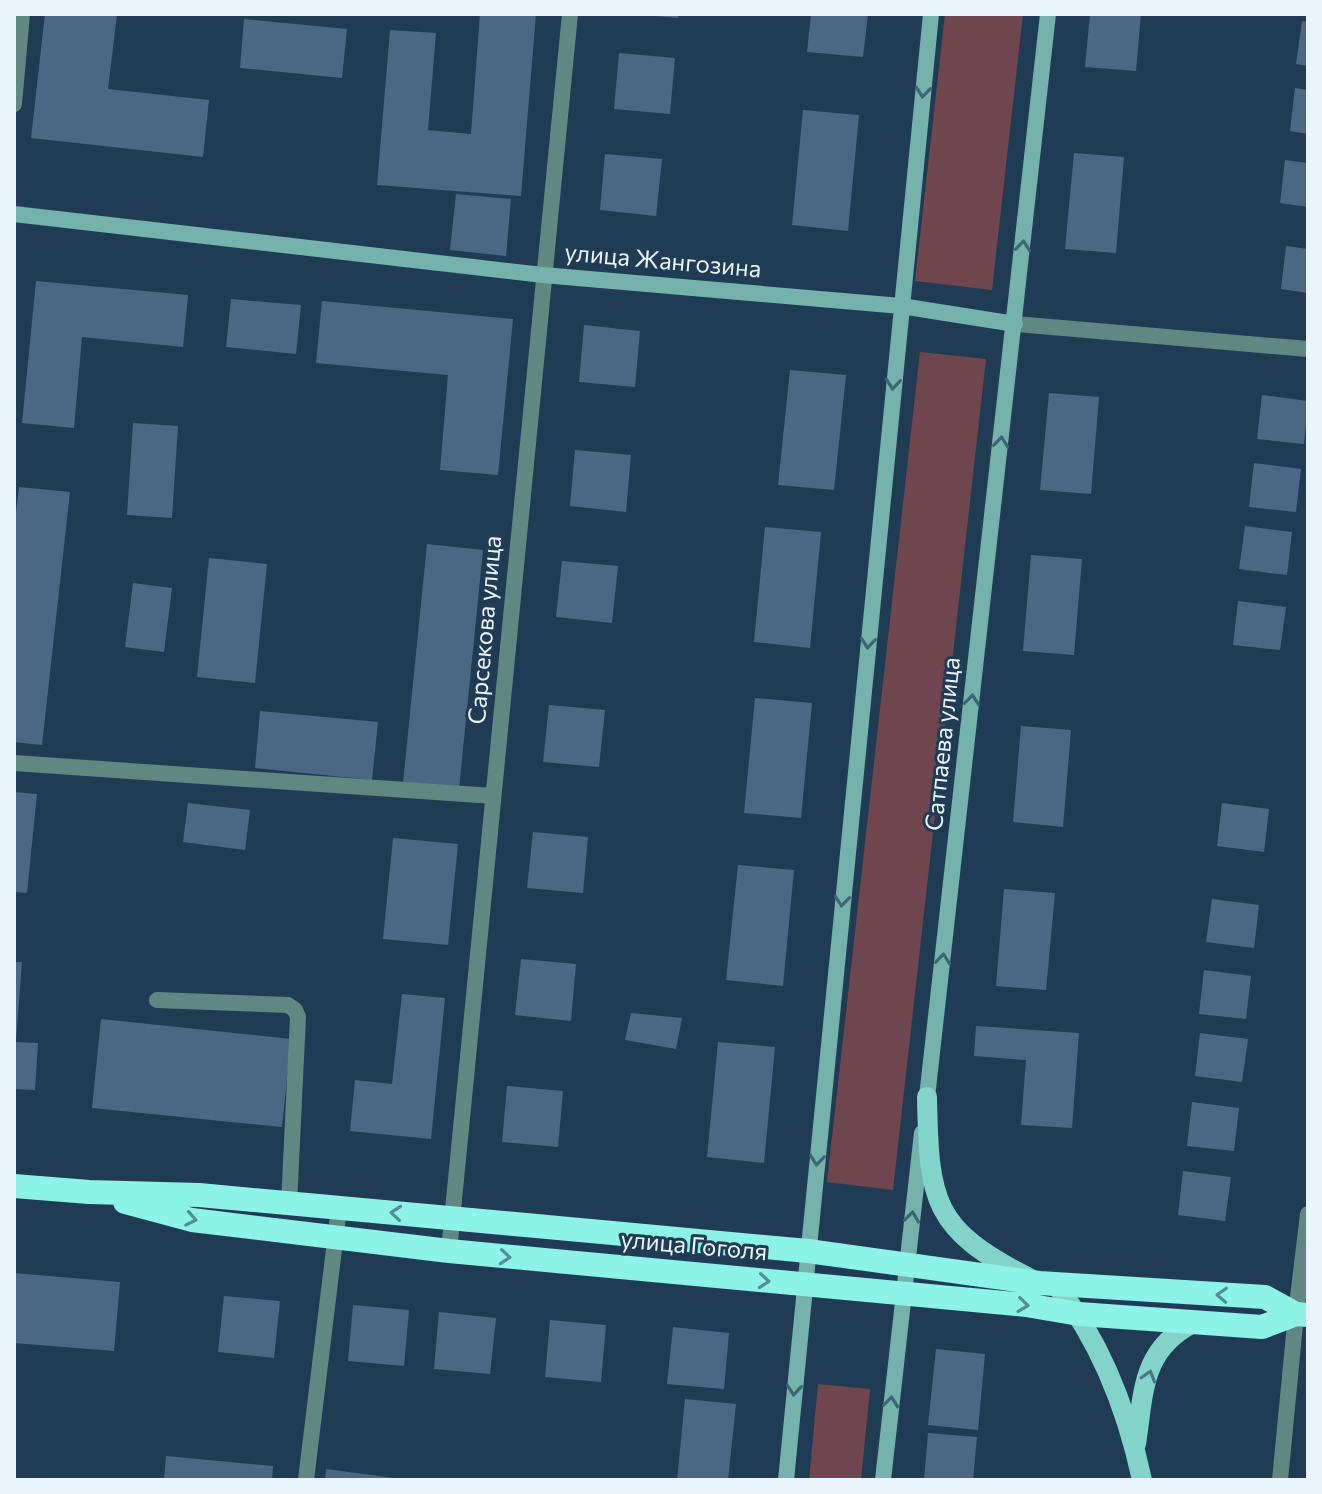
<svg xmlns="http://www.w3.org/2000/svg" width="1322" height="1494" font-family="Commissioner,sans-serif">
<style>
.green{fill:#6f454e}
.building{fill:#4a6883}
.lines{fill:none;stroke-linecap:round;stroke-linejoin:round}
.lane{stroke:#618782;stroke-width:16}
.street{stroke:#618782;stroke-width:16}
.secondary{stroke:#74b2ab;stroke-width:16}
.primary{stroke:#82d4ca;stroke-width:20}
.highway{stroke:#8df2e7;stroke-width:24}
.oneway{stroke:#3d6573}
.oneway2{stroke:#518e97}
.oneway3{stroke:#477984}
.labels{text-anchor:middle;stroke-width:6;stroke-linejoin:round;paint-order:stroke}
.street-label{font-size:24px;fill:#eaf4fd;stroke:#203c55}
</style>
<rect width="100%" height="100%" fill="#203c55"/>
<!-- green -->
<path class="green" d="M945,14H1023L992,290L915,281Z
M920,352L986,359L893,1190L827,1182Z
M818,1384L870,1389L861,1480H809Z"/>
<!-- building -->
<path class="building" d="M45,14H117L108,89L209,100L203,157L31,138Z
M480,14H536L521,196L377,185L390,30L436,33L428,130L471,134Z
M656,14H678V18L656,16Z
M811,14H868L863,57L807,52Z
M1090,14H1141L1136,71L1085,67Z
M244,19L347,29L342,78L240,68Z
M1302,21L1308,22V66L1296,64Z
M619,53L675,58L670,114L614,109Z
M1295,88L1308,90V134L1290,131Z
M803,110L859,115L848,231L792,225Z
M1074,153L1124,157L1116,253L1065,249Z
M605,154L662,159L656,216L600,210Z
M1285,160L1308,163V207L1280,203Z
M456,194L511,199L506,256L450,250Z
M1286,246L1308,249V293L1281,289Z
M36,281L188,295L183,347L82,337L74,428L22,423Z
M231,299L301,305L296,354L226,347Z
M322,301L513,319L498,475L440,470L448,375L316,363Z
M584,325L640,331L635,387L579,382Z
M790,370L846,375L834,490L778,485Z
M1049,393L1099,397L1091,494L1040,490Z
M1262,395L1308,401L1304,444L1257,439Z
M133,423L178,426L172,518L127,515Z
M575,450L631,455L626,512L570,506Z
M1254,463L1301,469L1296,512L1249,507Z
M19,487L70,492L42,745L14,742V529Z
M1245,526L1292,532L1287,575L1239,569Z
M765,527L821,532L810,648L754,642Z
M427,544L483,550L459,789L403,783Z
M1031,555L1082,559L1074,655L1023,651Z
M209,558L267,564L255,683L197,677Z
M562,561L618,566L612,623L556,617Z
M133,583L172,588L164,652L125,647Z
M1238,601L1286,607L1280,650L1233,645Z
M755,698L812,703L801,818L744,813Z
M549,705L605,710L599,767L543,762Z
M260,711L378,722L372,780L255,768Z
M1021,726L1071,730L1063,827L1013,822Z
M14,792L37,794L27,893L14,892Z
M188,803L250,810L245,850L183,842Z
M1222,803L1269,809L1264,852L1217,846Z
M533,832L588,837L583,893L527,888Z
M393,838L458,844L448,945L383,939Z
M738,865L794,870L783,986L726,980Z
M1004,889L1055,893L1046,990L996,986Z
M1212,899L1259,905L1254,948L1206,942Z
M521,959L576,964L571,1021L515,1015Z
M14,962H22L16,1041H14Z
M1204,970L1251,976L1246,1019L1199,1014Z
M402,994L445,998L431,1139L350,1131L355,1080L392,1084Z
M631,1013L682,1018L676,1049L625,1040Z
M101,1019L291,1039L282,1127L92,1108Z
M976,1026L1079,1033L1072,1128L1021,1125L1026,1060L974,1056Z
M1200,1033L1248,1039L1242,1082L1195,1076Z
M14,1042L38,1043L35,1090L14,1089Z
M718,1042L775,1047L764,1163L707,1157Z
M507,1086L563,1091L558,1147L502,1142Z
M1192,1102L1239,1108L1234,1151L1187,1146Z
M1183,1171L1231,1177L1225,1221L1178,1215Z
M14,1273L120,1282L114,1351L14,1343Z
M224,1296L280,1301L274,1358L218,1352Z
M353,1305L409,1310L404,1366L348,1361Z
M439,1312L496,1318L490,1374L434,1369Z
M550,1320L606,1325L601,1382L545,1377Z
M673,1327L729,1333L724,1389L667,1384Z
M936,1349L985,1354L978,1430L928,1425Z
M685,1399L736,1404L728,1480H677Z
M928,1433L977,1437L973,1480H924Z
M166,1456L273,1466L272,1480H164Z
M326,1469L394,1478V1480H325Z"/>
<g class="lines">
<!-- lane -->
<path class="lane" d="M157,1000L288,1005L295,1010L298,1017L289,1204
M1280,1480L1296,1314"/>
<!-- street -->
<path class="street" d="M14,104L22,14
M1015,324L1308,349
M14,763L493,796
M449,1251L570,14
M1296,1314L1308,1214
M306,1480L339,1208"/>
<!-- secondary -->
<path class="secondary" d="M14,214L543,275L901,306L1015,324
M926,1106L1048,14
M786,1480L931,14
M883,1480L922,1133"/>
<!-- primary -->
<path class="primary" d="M927,1097C929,1201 932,1229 1029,1278
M1056,1285C1101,1342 1127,1410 1142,1480
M1136,1444C1144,1392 1141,1350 1193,1323"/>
<!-- highway -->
<path class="highway" d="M14,1186L89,1192L199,1195L808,1251L1039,1283L1265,1297L1296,1314L1308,1315
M125,1202L192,1220L449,1251L1026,1305L1079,1314L1262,1327L1296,1314"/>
</g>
<!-- one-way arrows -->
<defs><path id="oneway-chevron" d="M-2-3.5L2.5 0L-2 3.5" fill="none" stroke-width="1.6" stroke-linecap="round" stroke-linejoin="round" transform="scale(2)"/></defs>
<g class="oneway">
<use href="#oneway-chevron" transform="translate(923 92) rotate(96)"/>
<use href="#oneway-chevron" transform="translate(1023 246) rotate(-84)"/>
<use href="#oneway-chevron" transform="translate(893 384) rotate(96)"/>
<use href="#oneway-chevron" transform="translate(1001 442) rotate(-84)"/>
<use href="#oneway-chevron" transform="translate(868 643) rotate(96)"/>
<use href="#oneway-chevron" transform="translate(972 700) rotate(-84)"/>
<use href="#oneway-chevron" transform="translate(842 901) rotate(96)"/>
<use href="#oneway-chevron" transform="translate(943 959) rotate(-84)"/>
<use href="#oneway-chevron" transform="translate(817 1160) rotate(96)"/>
<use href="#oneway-chevron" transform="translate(912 1217) rotate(-83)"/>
<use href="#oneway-chevron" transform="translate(794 1390) rotate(95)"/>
<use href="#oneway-chevron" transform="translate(891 1402) rotate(-84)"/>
</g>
<g class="oneway2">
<use href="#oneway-chevron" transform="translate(396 1213) rotate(-175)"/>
<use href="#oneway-chevron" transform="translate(191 1219) rotate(11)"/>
<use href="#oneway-chevron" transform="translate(505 1257) rotate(5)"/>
<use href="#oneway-chevron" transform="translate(764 1281) rotate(5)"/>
<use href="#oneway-chevron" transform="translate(1222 1295) rotate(-177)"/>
<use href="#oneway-chevron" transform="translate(1023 1305) rotate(7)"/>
</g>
<use class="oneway3" href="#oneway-chevron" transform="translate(1149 1376) rotate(-73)"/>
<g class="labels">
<!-- street labels -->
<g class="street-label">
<text transform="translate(663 261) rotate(5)" y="8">улица Жангозина</text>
<text transform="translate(485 630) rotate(-85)" y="8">Сарсекова улица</text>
<text transform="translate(943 744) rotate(-84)" y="8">Сатпаева улица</text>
<text transform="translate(694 1246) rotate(5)" y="8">улица Гоголя</text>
</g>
</g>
<!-- border -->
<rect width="1322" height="1494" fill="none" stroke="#eaf4fd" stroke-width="32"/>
</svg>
